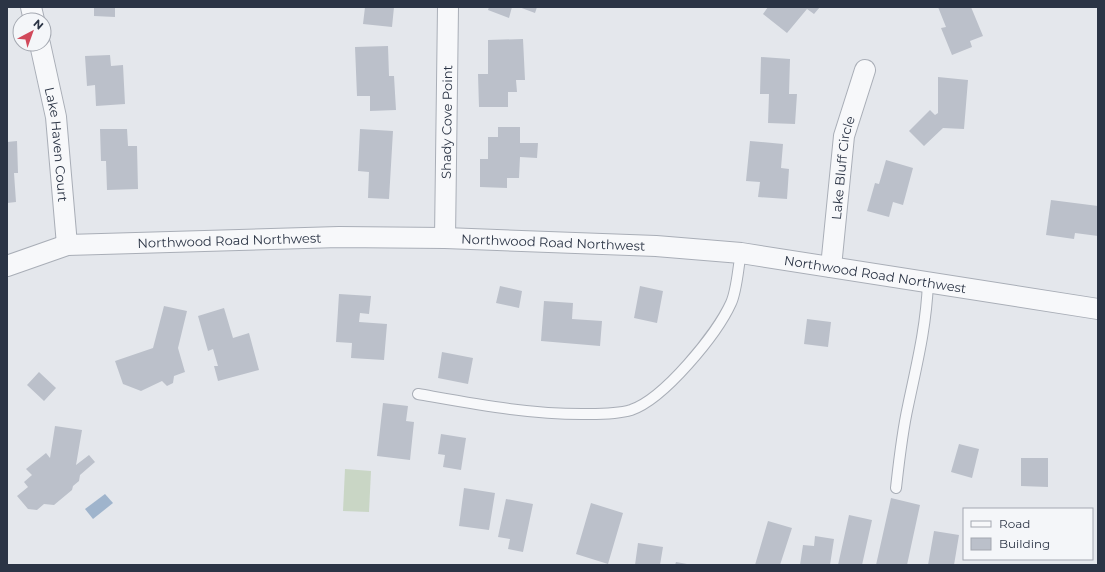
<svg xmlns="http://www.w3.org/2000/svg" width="1105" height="572" font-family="Montserrat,sans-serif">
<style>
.green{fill:#c9d6c5}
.water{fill:#9fb4cc}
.building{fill:#bbc0ca}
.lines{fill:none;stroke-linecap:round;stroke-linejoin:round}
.service-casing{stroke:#a9aeb7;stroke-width:12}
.minor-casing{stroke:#a9aeb7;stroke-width:22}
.service{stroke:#f7f8fa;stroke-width:10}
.minor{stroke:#f7f8fa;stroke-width:20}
.labels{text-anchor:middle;stroke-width:3;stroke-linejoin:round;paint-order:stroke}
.street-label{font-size:13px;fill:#2b3445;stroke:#f4f6f9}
</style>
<rect width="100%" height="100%" fill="#e4e7ec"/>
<!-- green -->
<path class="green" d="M345,469L371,471L369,512L343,511Z"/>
<!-- water -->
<path class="water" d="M105,494L113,503L93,519L85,509Z"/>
<!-- building -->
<path class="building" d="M94,7H115V17L94,16Z
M365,7H394L392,27L363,24Z
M489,7H512L509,18L488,10Z
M519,7H537L535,13Z
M768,7H820L814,14L807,9L787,33L763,14Z
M938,7H971L983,36L970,41L972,47L952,55L941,28L946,27Z
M523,39L525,80H516L517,92H508V107H479L478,74H488V40Z
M388,46L389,76H394L396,110L370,111V96H357L355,47Z
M110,55L111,66L123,65L125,104L96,106L95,85L87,86L85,56Z
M761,57L790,59L789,94H797L795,124L768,123L769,94H760Z
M938,77L968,80L964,129L943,128L924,146L909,131L930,110L935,115L938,113Z
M498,127H520V143H538L537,158L520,157L519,178H507V188L480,187V159H488V137H498Z
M100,129H127L128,146H137L138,189L107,190L106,161H101Z
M360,129L393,131L389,199L368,198L369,172L358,171Z
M17,141L18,173H14L16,202L7,203V142Z
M750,141L783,144L781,168L789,169L787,199L758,197L760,182L746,181Z
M886,160L913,168L903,205L893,202L889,217L867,211L875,183L879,184Z
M1051,200L1098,206V236L1075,233L1074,239L1046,235Z
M500,286L522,291L519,308L496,303Z
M640,286L663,291L657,323L634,318Z
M339,294L371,296L369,314L360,313L359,322L387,324L384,360L351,358L352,343L336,342Z
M544,301L573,303L572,319L602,321L600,346L541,341Z
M164,306L187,311L178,348L185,372L174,376L173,383L167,386L162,381L141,391L123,384L115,361L153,348Z
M224,308L233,338L249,333L259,370L218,381L214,366H218L213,349L208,351L198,316Z
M807,319L831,322L828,347L804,344Z
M442,352L473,358L468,384L438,378Z
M39,372L56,388L44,401L27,385Z
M383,403L408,406L406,421L414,422L410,460L377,456Z
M55,426L82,430L76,465L89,455L95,462L80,475L79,481L73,486L72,490L54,505L44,504L37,510L28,509L17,496L28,487L24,482L32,475L26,469L46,453L50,458Z
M441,434L466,438L461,470L443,467L445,455L438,454Z
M959,444L979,449L972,478L951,472Z
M1021,458H1048V487L1021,486Z
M464,488L495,493L489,530L459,526Z
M891,498L920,505L907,565H876Z
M506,499L533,504L523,552L508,549L510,539L498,537Z
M591,503L623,513L608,564L576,554Z
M849,515L872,520L862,565H838Z
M768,521L792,528L780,565H755Z
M934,531L959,535L954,565H928Z
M815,536L834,539L830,565H800L803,545L814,546Z
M638,543L663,547L660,565H635Z
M676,562L687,564V565H675Z"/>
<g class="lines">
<!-- service casing -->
<g class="service-casing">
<path id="service" d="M418,394C475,404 531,415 589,414C602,414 618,414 631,410C664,399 717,334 731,303C737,290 738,267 741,253
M896,488C899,461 902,433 908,406C917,363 926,328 928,283"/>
</g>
<!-- minor casing -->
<g class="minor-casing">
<g id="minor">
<path d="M31,7L34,20"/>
<path id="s1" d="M40,44L56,117L67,245"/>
<path id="s2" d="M445,238L448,7"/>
<path id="s3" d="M7,266L67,245L339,237L445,238L656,246L741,253L1098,309"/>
<path id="s4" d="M831,267L844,136L865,70"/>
</g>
</g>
<!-- service -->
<use href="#service" class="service"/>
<!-- minor -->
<use href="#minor" class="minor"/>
</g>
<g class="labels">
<!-- street labels -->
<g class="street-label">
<text dy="5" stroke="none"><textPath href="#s2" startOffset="116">Shady Cove Point</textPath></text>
<text dy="5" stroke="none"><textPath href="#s1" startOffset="102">Lake Haven Court</textPath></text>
<text dy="5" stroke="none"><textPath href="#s4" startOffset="100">Lake Bluff Circle</textPath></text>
<text dy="5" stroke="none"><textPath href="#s3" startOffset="226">Northwood Road Northwest</textPath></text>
<text dy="5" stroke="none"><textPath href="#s3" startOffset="550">Northwood Road Northwest</textPath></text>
<text dy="5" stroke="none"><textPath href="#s3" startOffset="874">Northwood Road Northwest</textPath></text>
</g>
</g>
<!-- border -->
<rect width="1105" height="572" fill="none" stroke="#2b3445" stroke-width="16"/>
<!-- legend -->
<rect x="963" y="508" width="130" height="52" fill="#f4f6f9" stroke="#a4a8b1"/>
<rect x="971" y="521" width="20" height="6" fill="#f7f8fa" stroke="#a4a8b1"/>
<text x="999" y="528" font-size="12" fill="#2b3445">Road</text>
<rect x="971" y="538" width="20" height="12" fill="#bbc0ca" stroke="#a4a8b1"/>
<text x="999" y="548" font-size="12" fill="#2b3445">Building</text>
<!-- north arrow -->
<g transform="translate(32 32) rotate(41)"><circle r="19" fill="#f4f6f9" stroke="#a4a8b1"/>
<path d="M0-3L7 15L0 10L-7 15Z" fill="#d1495b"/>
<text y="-6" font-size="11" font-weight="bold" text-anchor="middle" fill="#2b3445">N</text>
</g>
</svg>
